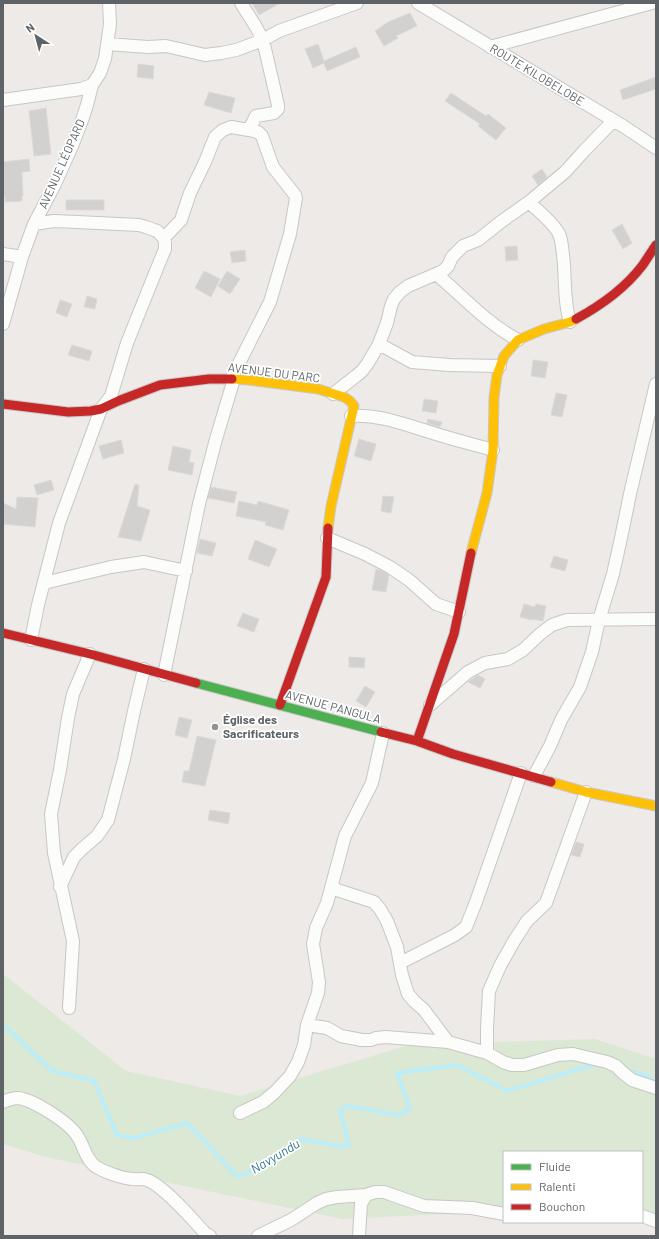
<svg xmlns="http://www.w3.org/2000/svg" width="659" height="1239" font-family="Barlow,sans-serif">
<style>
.green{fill:#dbe8d3}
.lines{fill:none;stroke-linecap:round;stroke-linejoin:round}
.stream{stroke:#bbeef8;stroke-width:4}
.building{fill:#d3d1d0;stroke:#dcd9d6}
.street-casing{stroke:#c6c7c6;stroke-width:14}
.fast-casing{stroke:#c9c8c8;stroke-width:11}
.slow-casing{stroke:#c9c8c8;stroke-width:11}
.jam-casing{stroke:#c9c8c8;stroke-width:11}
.street{stroke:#fcfcfb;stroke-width:12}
.fast{stroke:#4caf50;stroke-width:9}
.slow{stroke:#ffc107;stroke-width:9}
.jam{stroke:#c62828;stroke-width:9}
.poi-dot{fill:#8f9293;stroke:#fff;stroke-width:1.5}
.labels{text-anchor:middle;stroke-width:3.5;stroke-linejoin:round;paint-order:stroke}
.street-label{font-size:12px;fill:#5d6366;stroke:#fff}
.poi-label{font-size:12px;font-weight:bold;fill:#5d6366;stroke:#fff;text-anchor:start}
.water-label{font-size:13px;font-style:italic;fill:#36798e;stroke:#fff}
</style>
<rect width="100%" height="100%" fill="#edeae7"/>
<!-- green -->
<path class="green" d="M3,974L126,1071L240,1096L409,1045L595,1039L656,1059V1217L642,1215V1152H504V1211L342,1219L46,1157L3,1144Z"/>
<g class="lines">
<!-- stream -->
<path class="stream" d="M3,1025L53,1071L94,1081L117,1135L135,1138L187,1123L238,1177L270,1163L300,1139L341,1146L349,1145L340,1110L347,1106L399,1115L410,1108L397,1073L457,1065L507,1091L596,1064
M628,1071L649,1076L654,1084"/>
</g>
<!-- building -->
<path class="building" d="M252,3H280L259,15Z
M410,13L417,26L396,36L398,38L384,46L375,31L388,22Z
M318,44L324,61L356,47L360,57L327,71L324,63L313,68L305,49Z
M138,64L154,66L153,79L137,77Z
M656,77V89L623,100L620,90Z
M209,92L235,98L231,113L204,105Z
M451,93L486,116L488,114L506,128L496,140L478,126L480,124L445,101Z
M46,108L51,154L34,156L29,111Z
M29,159L30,171L22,172L23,196H22V201L5,202V196H3V162Z
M542,169L547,177L538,185L532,176Z
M66,200H104V210H66Z
M622,224L632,243L623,249L612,230Z
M517,246L518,260L506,261L505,247Z
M245,250L246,261L232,263L230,252Z
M204,271L220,279L211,297L195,288Z
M227,271L240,279L230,294L218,286Z
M87,296L97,299L95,309L84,307Z
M60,300L72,304L67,317L56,313Z
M72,345L92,351L89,361L68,355Z
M533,360L548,362L545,378L531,376Z
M556,393L567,395L562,417L551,415Z
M424,399L438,401L436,413L422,411Z
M428,419L442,422L440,427L427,423Z
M359,439L376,444L371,461L354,456Z
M121,440L124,453L103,459L99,446Z
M173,446L191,450L189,462L194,463L192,475L168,470Z
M51,480L54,490L37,495L34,485Z
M135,484L139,485L137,506L150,510L141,541L118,537Z
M211,487L237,492L234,503L208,498Z
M383,496L394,497L391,513L381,511Z
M17,497L38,498L35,527L3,524V503L16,509Z
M239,501L257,505L258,501L289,510L283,530L265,525L266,522L236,516Z
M200,539L216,543L212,556L197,553Z
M255,540L277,549L269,567L248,559Z
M554,556L568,560L565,571L550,567Z
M376,569L380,570L389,575L386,592L372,590Z
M524,604L535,607L536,604L546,606L543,621L531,619V620L520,617Z
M243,613L259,619L254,632L237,626Z
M349,657L365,658L364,668L349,667Z
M478,675L485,679L480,688L468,682Z
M365,686L375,692L366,707L356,701Z
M179,717L192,720L187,738L175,735Z
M197,736L216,740L205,786L182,782L184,771H189Z
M210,810L230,813L228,824L208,820Z
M576,842L584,844L580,857L571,855Z"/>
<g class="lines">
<!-- street casing -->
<g class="street-casing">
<path id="street" d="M241,3L256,27L263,40L278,105V109L274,113L256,116L249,130
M418,3L623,126L656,148
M107,44L148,47L166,46L205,55L221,53L236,50L263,40L279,31L357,3
M490,47L652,3
M3,100L81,89L92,85
M529,202C538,211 554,223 559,234C562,240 562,248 563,255C566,277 563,300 570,322
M164,238L181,220L190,193L205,162L215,137L223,130L231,127L249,130L258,132L262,136L273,167L295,195L296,198L290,234L270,302L231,379
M3,254L22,257
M436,274C463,296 486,323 518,340
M3,324L22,257L34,224L55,184L72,146L81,123L87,105L92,85L100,73L105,59L110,24L109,3
M379,344L412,362L449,365L500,366
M333,394L356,376L362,371L368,363L379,344L387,323L391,306L394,299L400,292L408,286L443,271L448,266L452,257L463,246L478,240L502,221L529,202L565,172L584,151L613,121
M351,416C379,414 403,424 430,432C451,439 472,444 493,450
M327,538L365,554L390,567L409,580L436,604L459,612
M44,583L111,567L144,562L186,571
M31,640L38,605L59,523L101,409L111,396L127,343L160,261L165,249V243L164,238L157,231L146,227L139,225L77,222L54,221L34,224
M164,675L199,504L216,439L234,379
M430,705L468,672L485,663L508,659L523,650L540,634L552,625L567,620L656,619
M534,776L550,746L561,720L580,687L592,652L599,620L613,574L621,538L630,494L656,384
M60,887L74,857L82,849L97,836L108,820L124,759L134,711L144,669
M331,888L374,902L380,909L387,921L397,947L402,975L408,994L414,1001L424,1010L448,1042
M400,963L455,935L466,927L476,902L521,773
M69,1008L73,941L54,853L51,814L60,770L68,718L73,694L90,654
M307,1025L327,1028L341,1036L362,1040H371L376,1038L386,1037L448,1042L487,1053L503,1062L512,1065H524L558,1055L573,1054L607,1062L616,1066L622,1072L632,1080L656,1088
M487,1053V1029L489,991L500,966L514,941L527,921L546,903L586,792
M3,1102C8,1100 12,1098 18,1098C34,1100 70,1123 78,1137C84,1146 85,1158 95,1166C104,1172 121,1178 132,1179C137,1180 142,1178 147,1180C163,1185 193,1220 205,1233L210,1236
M240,1113L263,1102L274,1093L290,1076L298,1062L304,1045L307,1025L318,993L319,982L313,944L316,928L327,903L345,836L372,783L383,733
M642,1216L656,1221
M258,1236L291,1220L317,1203L326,1199L337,1197L366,1195L375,1192H384L424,1206L472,1208L504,1214
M359,1236L361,1204L366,1195"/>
</g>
<!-- fast casing -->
<g class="fast-casing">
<path id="fast" d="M196,683L381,732"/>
</g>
<!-- slow casing -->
<g class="slow-casing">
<path id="slow" d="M232,379L249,380L318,389L344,397L350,401L354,406L331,506L328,528
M471,553L487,493L493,450L494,397L497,375L504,356L518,340L544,329L570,322L576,319
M551,782L586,792L656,806"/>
</g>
<!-- jam casing -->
<g class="jam-casing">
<path id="jam" d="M576,319C600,306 625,288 642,266C647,259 651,252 656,245
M3,404L68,412L91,411L101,409L118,401L160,385L209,379H232
M3,633L90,654L196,683
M280,705L326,577L328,528
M381,732L417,741L453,754L551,782
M417,741L454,634L471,553"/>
</g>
<!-- street -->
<use href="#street" class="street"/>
<!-- fast -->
<use href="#fast" class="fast"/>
<!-- slow -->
<use href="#slow" class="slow"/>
<!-- jam -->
<use href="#jam" class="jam"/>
</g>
<!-- markers -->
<circle class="poi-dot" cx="215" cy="727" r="4"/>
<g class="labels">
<!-- street labels -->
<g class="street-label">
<text transform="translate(537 75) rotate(31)" y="4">ROUTE KILOBELOBE</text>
<text transform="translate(62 164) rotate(-66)" y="4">AVENUE LÉOPARD</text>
<text transform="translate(274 373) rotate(7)" y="4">AVENUE DU PARC</text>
<text transform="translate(333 707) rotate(15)" y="4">AVENUE PANGULA</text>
</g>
<!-- poi labels -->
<g class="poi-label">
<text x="223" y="724">Église des<tspan x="223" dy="14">Sacrificateurs</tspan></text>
</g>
<!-- water labels -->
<g class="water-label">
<text transform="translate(275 1156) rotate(-31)" y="5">Navyundu</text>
</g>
</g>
<!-- border -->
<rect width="659" height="1239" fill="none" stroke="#5d6366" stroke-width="8"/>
<!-- legend -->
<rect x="503" y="1151" width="140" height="72" fill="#ffffff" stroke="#bec1c2"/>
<rect x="511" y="1164" width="20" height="6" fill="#4caf50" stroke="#bec1c2"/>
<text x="539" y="1171" font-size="12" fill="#5d6366">Fluide</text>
<rect x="511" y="1184" width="20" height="6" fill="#ffc107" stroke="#bec1c2"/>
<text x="539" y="1191" font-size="12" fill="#5d6366">Ralenti</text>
<rect x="511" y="1204" width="20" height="6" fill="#c62828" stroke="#bec1c2"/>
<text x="539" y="1211" font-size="12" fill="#5d6366">Bouchon</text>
<!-- north arrow -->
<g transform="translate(36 36) rotate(324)" stroke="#ffffff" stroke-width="3" paint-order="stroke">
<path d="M0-3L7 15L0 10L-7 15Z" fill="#5d6366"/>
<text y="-6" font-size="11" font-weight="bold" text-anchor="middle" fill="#5d6366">N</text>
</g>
</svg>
